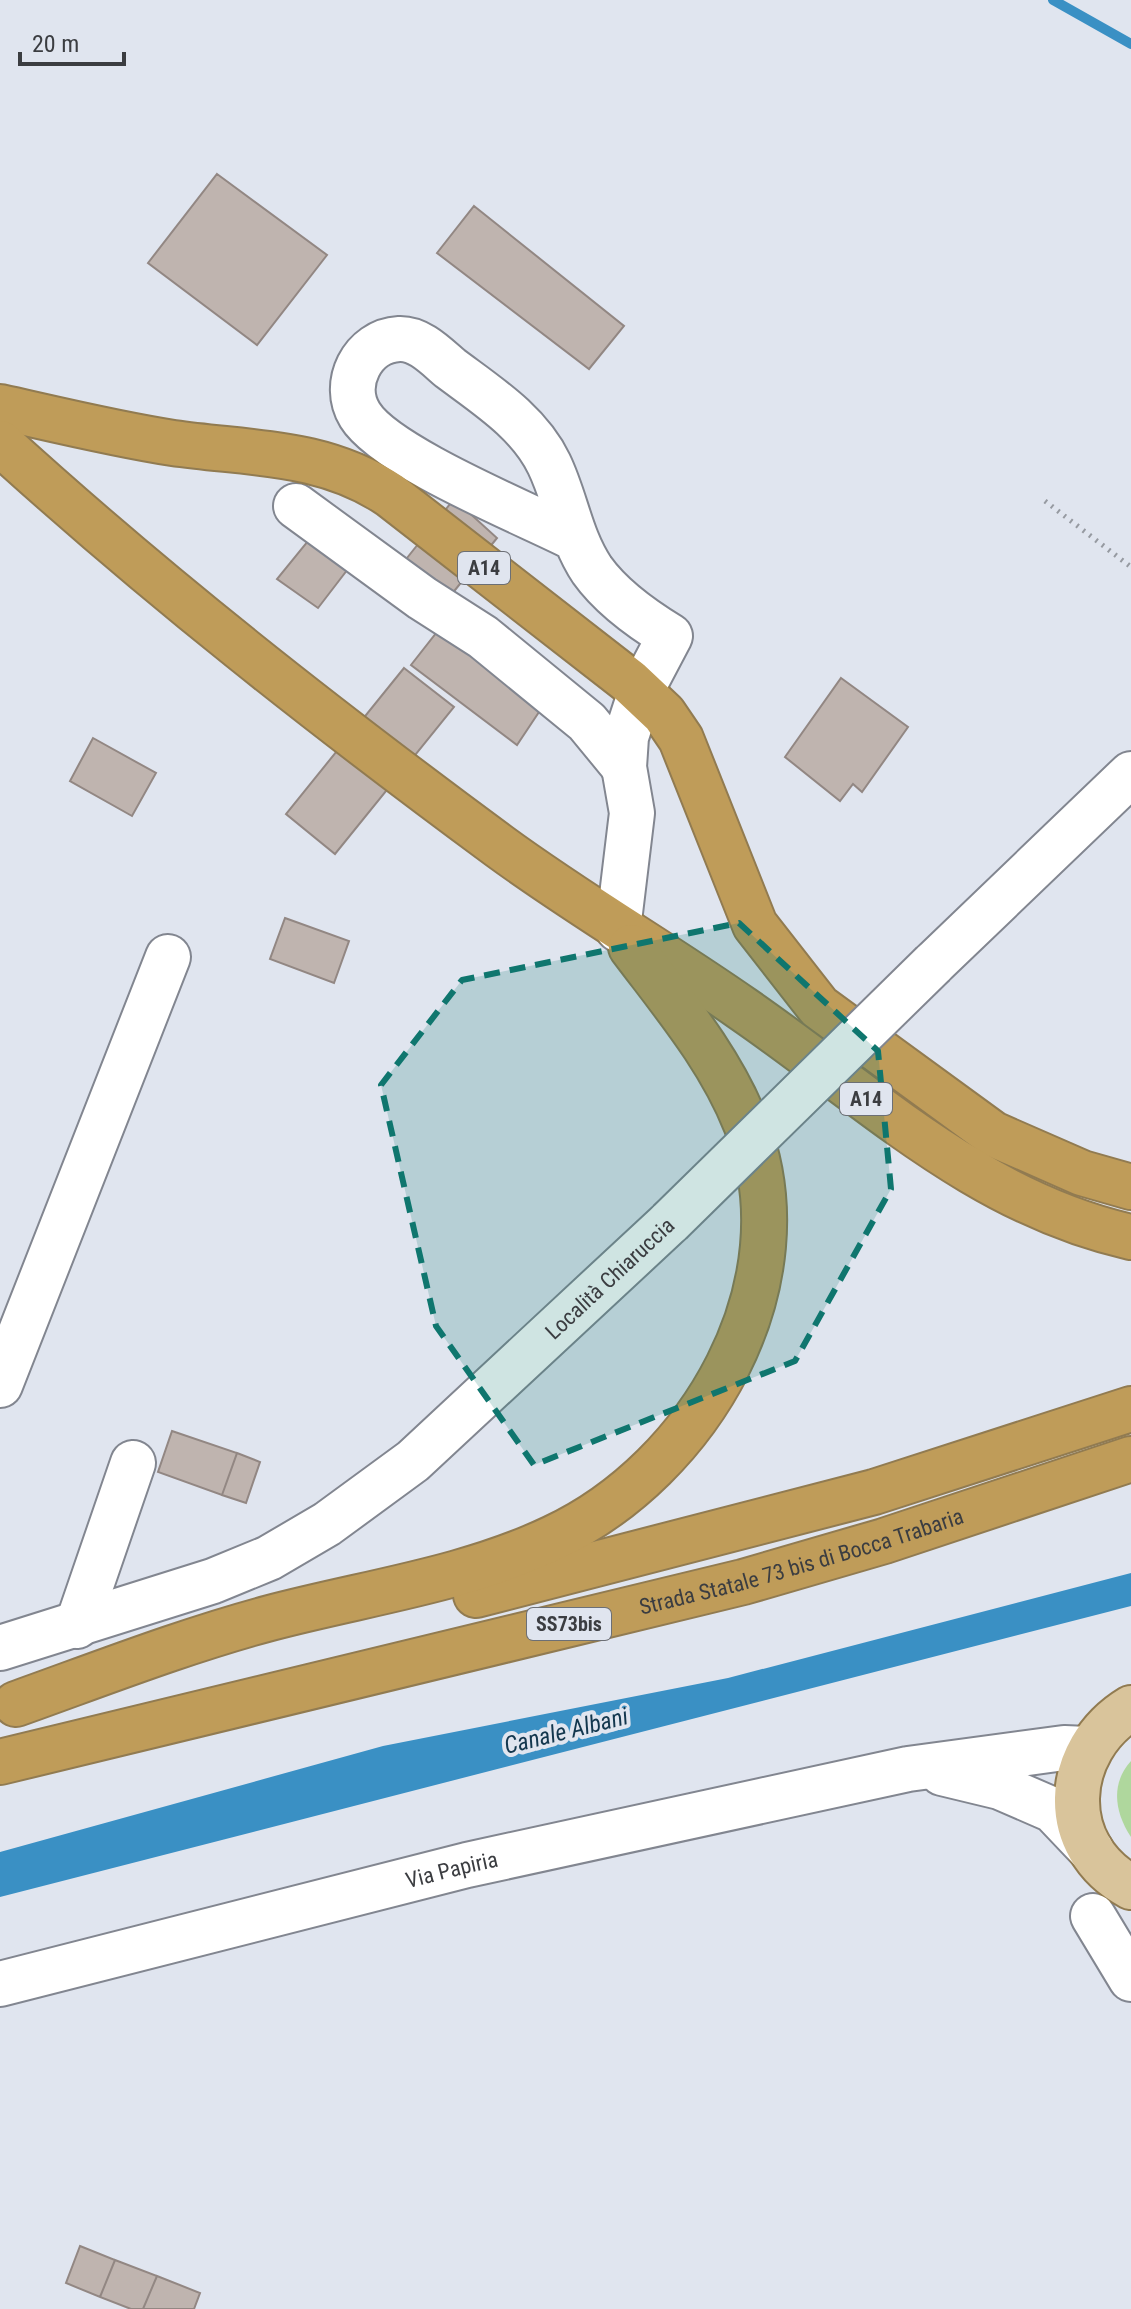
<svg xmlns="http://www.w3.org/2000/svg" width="1131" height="2309" font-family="'Roboto Condensed',sans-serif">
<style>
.green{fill:#afd79d}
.water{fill:#3a90c4}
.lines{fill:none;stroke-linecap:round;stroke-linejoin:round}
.stream{stroke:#3a90c4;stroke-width:10}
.building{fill:#bfb4af;stroke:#928783;stroke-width:2}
.minor-casing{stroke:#828690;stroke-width:48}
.major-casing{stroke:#917b51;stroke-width:48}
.highway-casing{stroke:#917b51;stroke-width:48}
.path{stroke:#969aa1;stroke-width:5;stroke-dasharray:2 6;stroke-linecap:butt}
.minor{stroke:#fff;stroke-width:44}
.major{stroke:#d9c49b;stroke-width:44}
.highway{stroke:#bf9c59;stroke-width:44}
.minor-bridge-casing{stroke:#828690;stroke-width:48;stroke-linecap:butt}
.minor-bridge{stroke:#fff;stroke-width:44}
.marked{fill:#0f766e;fill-opacity:0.2;stroke:#0f766e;stroke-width:6;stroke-dasharray:16 10;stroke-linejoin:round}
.labels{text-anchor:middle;stroke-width:8;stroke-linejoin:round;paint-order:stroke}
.shield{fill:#e0e5ef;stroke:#6c6f75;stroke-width:2}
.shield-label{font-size:20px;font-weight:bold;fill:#3b3d41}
.street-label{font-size:22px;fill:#3b3d41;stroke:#e0e5ef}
.water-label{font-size:24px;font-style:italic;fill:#13374e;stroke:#e0e5ef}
</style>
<rect width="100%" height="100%" fill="#e0e5ef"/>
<!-- green -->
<path class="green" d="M1131,1761V1837C1115,1813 1110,1784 1131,1761Z"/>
<!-- water -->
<path class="water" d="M1131,1573V1606L0,1897V1852L383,1746L728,1678Z"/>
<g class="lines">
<!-- stream -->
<path class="stream" d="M1053,0L1131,44"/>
</g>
<!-- building -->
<path class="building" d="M217,174L327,255L257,345L148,263Z
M474,206L624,326L589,369L437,253Z
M454,499L497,538L447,600L403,563Z
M312,536L351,565L318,608L277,579Z
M448,618L547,700L517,745L411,665Z
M404,668L454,707L335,854L286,814Z
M841,678L908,727L862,792L853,784L840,801L785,757Z
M93,738L156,773L132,816L70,781Z
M285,918L349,941L334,983L270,959Z
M172,1431L237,1453L222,1495L158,1472Z
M237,1453L260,1462L246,1503L222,1495Z
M80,2246L115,2260L100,2297L66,2283Z
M115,2260L157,2276L143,2309H131L100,2297Z
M157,2276L200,2293L194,2309H143Z"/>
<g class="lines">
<!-- minor casing -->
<g class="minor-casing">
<g id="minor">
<path d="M296,506L422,598L483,637L587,722L624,767"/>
<path d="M574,538C525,513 386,457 360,415C341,384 362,341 399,339C419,338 436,356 450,368C486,395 529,422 549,464C566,499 570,537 592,570C612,598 642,619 670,636L641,691L626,737L624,767L632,813L618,929"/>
<path d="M933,964L1131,774"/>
<path d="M0,1385L168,957"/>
<path d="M77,1626L133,1463"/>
<path id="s1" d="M0,1648L213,1581L269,1558L327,1524L413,1461L670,1222"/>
<path d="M942,1773L1000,1787L1053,1810L1091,1850"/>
<path d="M1093,1916L1131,1979"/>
<path id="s2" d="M0,1984L467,1865L908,1769L1064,1748L1088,1749"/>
</g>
</g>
<!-- major casing -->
<g class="major-casing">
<path id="major" d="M1131,1708C1062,1750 1056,1847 1131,1887"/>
</g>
<!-- highway casing -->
<g class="highway-casing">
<g id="highway">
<path d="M0,407C58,420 115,434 173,443C250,454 323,450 390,495L629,681L664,714L681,739L755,925L819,1007L993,1134L1082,1173L1131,1187"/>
<path d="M0,443C158,587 327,719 499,846C578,904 663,953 743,1009C868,1095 978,1203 1131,1237"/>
<path d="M476,1595L874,1492L1131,1409"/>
<path d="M16,1704C100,1674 184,1641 270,1618C364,1593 465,1580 553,1538C699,1470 809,1284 746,1124C720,1058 673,1003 631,947"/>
<path id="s3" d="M0,1762L743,1582L884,1541L1131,1459"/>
</g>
</g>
<!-- path -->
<path class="path" d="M1045,501L1131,567"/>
<!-- minor -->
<use href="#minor" class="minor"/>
<!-- major -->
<use href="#major" class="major"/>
<!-- highway -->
<use href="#highway" class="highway"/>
<!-- minor-bridge casing -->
<g class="minor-bridge-casing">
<path id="minor-bridge" d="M670,1222L933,964"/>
</g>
<!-- minor-bridge -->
<use href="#minor-bridge" class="minor-bridge"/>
</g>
<!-- marked area -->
<path class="marked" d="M739,923L878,1051L891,1189L795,1361L534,1465L436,1326L381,1085L462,980Z"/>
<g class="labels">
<!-- shield labels -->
<g class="shield">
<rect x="458" y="552" width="52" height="32" rx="6"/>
<rect x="840" y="1083" width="52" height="32" rx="6"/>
<rect x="527" y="1608" width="84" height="32" rx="6"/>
</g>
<g class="shield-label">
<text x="484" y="575">A14</text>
<text x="866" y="1106">A14</text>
<text x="569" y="1631">SS73bis</text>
</g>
<!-- street labels -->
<g class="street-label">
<text dy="8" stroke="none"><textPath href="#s1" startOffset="726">Località Chiaruccia</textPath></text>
<text dy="8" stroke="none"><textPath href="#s3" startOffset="826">Strada Statale 73 bis di Bocca Trabaria</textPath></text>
<text dy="8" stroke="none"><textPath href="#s2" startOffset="466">Via Papiria</textPath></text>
</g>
<!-- water labels -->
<g class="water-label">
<text transform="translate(566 1731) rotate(-14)" y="8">Canale Albani</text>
</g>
</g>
<!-- scale -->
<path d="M20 52v12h104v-12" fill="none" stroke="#3b3d41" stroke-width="4"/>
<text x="32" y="52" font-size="24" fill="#3b3d41" stroke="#e0e5ef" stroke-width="6" paint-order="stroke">20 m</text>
</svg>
